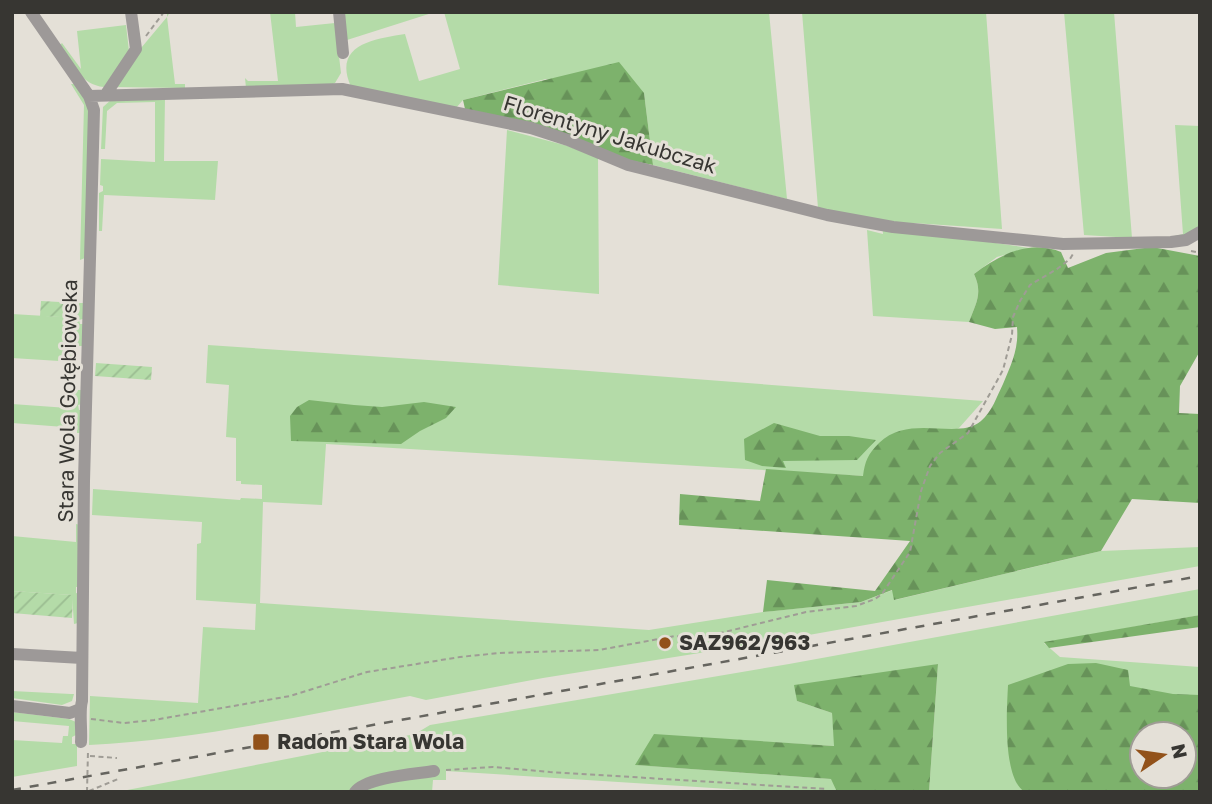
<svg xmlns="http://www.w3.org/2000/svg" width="1212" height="804" font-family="'Golos Text',sans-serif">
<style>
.grass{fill:#b4dba8;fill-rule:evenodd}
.forest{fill:url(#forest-firs);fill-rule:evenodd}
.garden{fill:url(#garden-furrows)}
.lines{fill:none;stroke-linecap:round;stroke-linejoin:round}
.path{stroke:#9f9c95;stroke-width:2;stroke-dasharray:5 3.5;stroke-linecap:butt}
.minor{stroke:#9d9998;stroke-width:12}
.rail{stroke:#66655f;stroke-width:2.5;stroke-dasharray:9 9;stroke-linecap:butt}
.poi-dot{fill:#92521a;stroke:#e4e0d7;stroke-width:2.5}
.labels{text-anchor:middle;stroke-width:6;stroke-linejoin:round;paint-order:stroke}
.street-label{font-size:21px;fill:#373632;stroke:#e4e0d7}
.poi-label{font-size:21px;font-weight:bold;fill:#373632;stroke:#e4e0d7;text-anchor:start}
</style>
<defs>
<pattern id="forest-firs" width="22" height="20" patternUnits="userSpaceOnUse" patternTransform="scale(1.75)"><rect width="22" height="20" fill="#7db26c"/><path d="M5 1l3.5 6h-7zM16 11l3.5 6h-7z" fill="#679259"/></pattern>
<pattern id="garden-furrows" width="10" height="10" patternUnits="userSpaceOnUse" patternTransform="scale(1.75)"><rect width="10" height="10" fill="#b4dba8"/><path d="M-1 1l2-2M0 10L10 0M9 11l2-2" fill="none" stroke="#9bbd91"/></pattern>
</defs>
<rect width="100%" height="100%" fill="#e4e0d7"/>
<!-- grass -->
<path class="grass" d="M167,12H170L167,17L175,84H185V88L113,87L126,66L167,17Z
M270,12H295L296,27L335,23L341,73L335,83L326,87L246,88L245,78L248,81H278Z
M340,12H435L347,40Z
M444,12H769L787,199L653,165L644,93L546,79L463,100L456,108L351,87C332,44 375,39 405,34L419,81L460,69Z
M802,12H986L1002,229L913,223L914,231L1029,248L997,257L974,274C983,293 976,303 969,322L873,316L867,230L883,234L882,220L818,208Z
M1064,12H1114L1132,238L1084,235Z
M126,25L129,51L104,87C81,85 72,63 59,46L62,43L81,69L77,31Z
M71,84H75L89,106L85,258L80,260L84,105Z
M165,97L164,161H218L215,200L104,195L102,231H99V193L103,191V186L100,185L101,159L155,162V102L117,103L107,111L105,149H101L103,107L112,99Z
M1175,125L1200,126V227L1190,234L1170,237L1183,234Z
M507,130L568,146L598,158L599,294L498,285Z
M79,303H83V319L79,320L80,324H84V346H75V362L12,358V314L79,318Z
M208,345L576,370L983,401L959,428L863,476L326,444L322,505L263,502L260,603L649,630L763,612L861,602L893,590L895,600L1101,551L1200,547V566L769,642L543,678L426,700L410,696C304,715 197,740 89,745L90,696L198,703L203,627L255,630L256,604L196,600L197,544L201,543L202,522L92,515L93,489L240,500L241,498L262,499V485L241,484V481H236V438L226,437L229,385L206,383Z
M70,390H81L82,404L78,405L79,410H82L81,433H77V428L12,423V404L68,408Z
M76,524L80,525V587H76V593L80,594L78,623L74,624L72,595L12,591V536L76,542Z
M1200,589V615L1044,643L1060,657L1200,667V792H929L938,664L797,701L832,713L835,746L701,738L636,765L832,779L837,792H776L446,771V780H433L432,792H117L415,734L430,725L789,664ZM1142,734H1184V776H1142Z
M12,691L71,694H74L72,701L62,705L12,698Z
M12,712L69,719L76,722L78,734L72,737V744H77V766L12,777V740L62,743L63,736H68L69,726L12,721Z"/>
<!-- forest -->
<path class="forest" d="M619,62L644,93L653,165L633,161L465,109L463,100Z
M1152,247L1200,256V351L1180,386L1179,413L1200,414V503L1132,499L1101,551L894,600L892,590L861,602L774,611L763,612L767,580L875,591L910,541L679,525L680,494L760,501L766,469L863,476C865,461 868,454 879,443C910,413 957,441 981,421C992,412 997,396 1003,384C1011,365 1019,349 1017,327L995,329L969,322C976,303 983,293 974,274C999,255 1029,239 1061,252L1068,268L1106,253Z
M309,400L354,405L382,407L424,402L456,407L446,418L420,431L401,444L291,441L290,416L297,407Z
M774,423L820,436H849L876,440L857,460L783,461L786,468L762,466L745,460L744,439Z
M1200,615V627L1049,648L1044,642Z
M1096,663L1128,670L1130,686L1173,694L1200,695V792H1025C1002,779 1007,708 1008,685L1068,664ZM1184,734V776H1142V734Z
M938,664L929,792H837L831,779L635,765L654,734L834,746L832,713L797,701L794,685Z"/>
<!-- garden -->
<path class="garden" d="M41,301L79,303L80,318L40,316Z
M96,363L152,367L151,380L95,376Z
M12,591L73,595L72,618L12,613Z"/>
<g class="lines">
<!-- path -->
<path class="path" d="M146,36L164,12
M1191,251L1200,253
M91,719L124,723L154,720L290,696L367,672L460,657L499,653L599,650L675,636L696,639L806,612L856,606L875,599L882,594L910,552L921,491L930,466L940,453L968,433L1003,370L1012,335L1013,317L1020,301L1030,285L1057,269L1070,259L1073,254
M90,756L117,758
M446,770L493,767L550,772L827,789
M89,791L118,779
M87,792L88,751"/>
<!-- minor -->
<path class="minor" d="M31,12L89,96L94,110L84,481L82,701C79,712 82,729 81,742
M339,12L343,53
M106,94L136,49L131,12
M89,96L342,89L531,128L568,140L628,165L827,215L893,227L1063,244L1171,242L1186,240L1200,232
M12,654L82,658
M12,706L70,713L80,709
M355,792C366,777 415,774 434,771"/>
<!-- rail -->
<path class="rail" d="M12,790L1200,576"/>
</g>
<!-- markers -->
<g class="poi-dot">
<circle cx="665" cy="643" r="7"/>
<rect x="252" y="733" width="18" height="18" rx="3.5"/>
</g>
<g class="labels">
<!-- street labels -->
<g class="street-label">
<text transform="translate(610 135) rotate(17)" y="7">Florentyny Jakubczak</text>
<text transform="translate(68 401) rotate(-89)" y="7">Stara Wola Gołębiowska</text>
</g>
<!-- poi labels -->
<g class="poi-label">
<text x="679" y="650">SAZ962/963</text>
<text x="277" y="749">Radom Stara Wola</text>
</g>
</g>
<!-- border -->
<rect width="1212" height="804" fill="none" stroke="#373632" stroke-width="28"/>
<!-- north arrow -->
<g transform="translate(1163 755) rotate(77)"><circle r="33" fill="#e4e0d7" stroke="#9f9c95" stroke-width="2"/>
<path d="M0-5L12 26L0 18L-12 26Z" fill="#92521a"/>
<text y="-10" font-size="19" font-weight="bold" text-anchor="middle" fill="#373632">N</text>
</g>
</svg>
